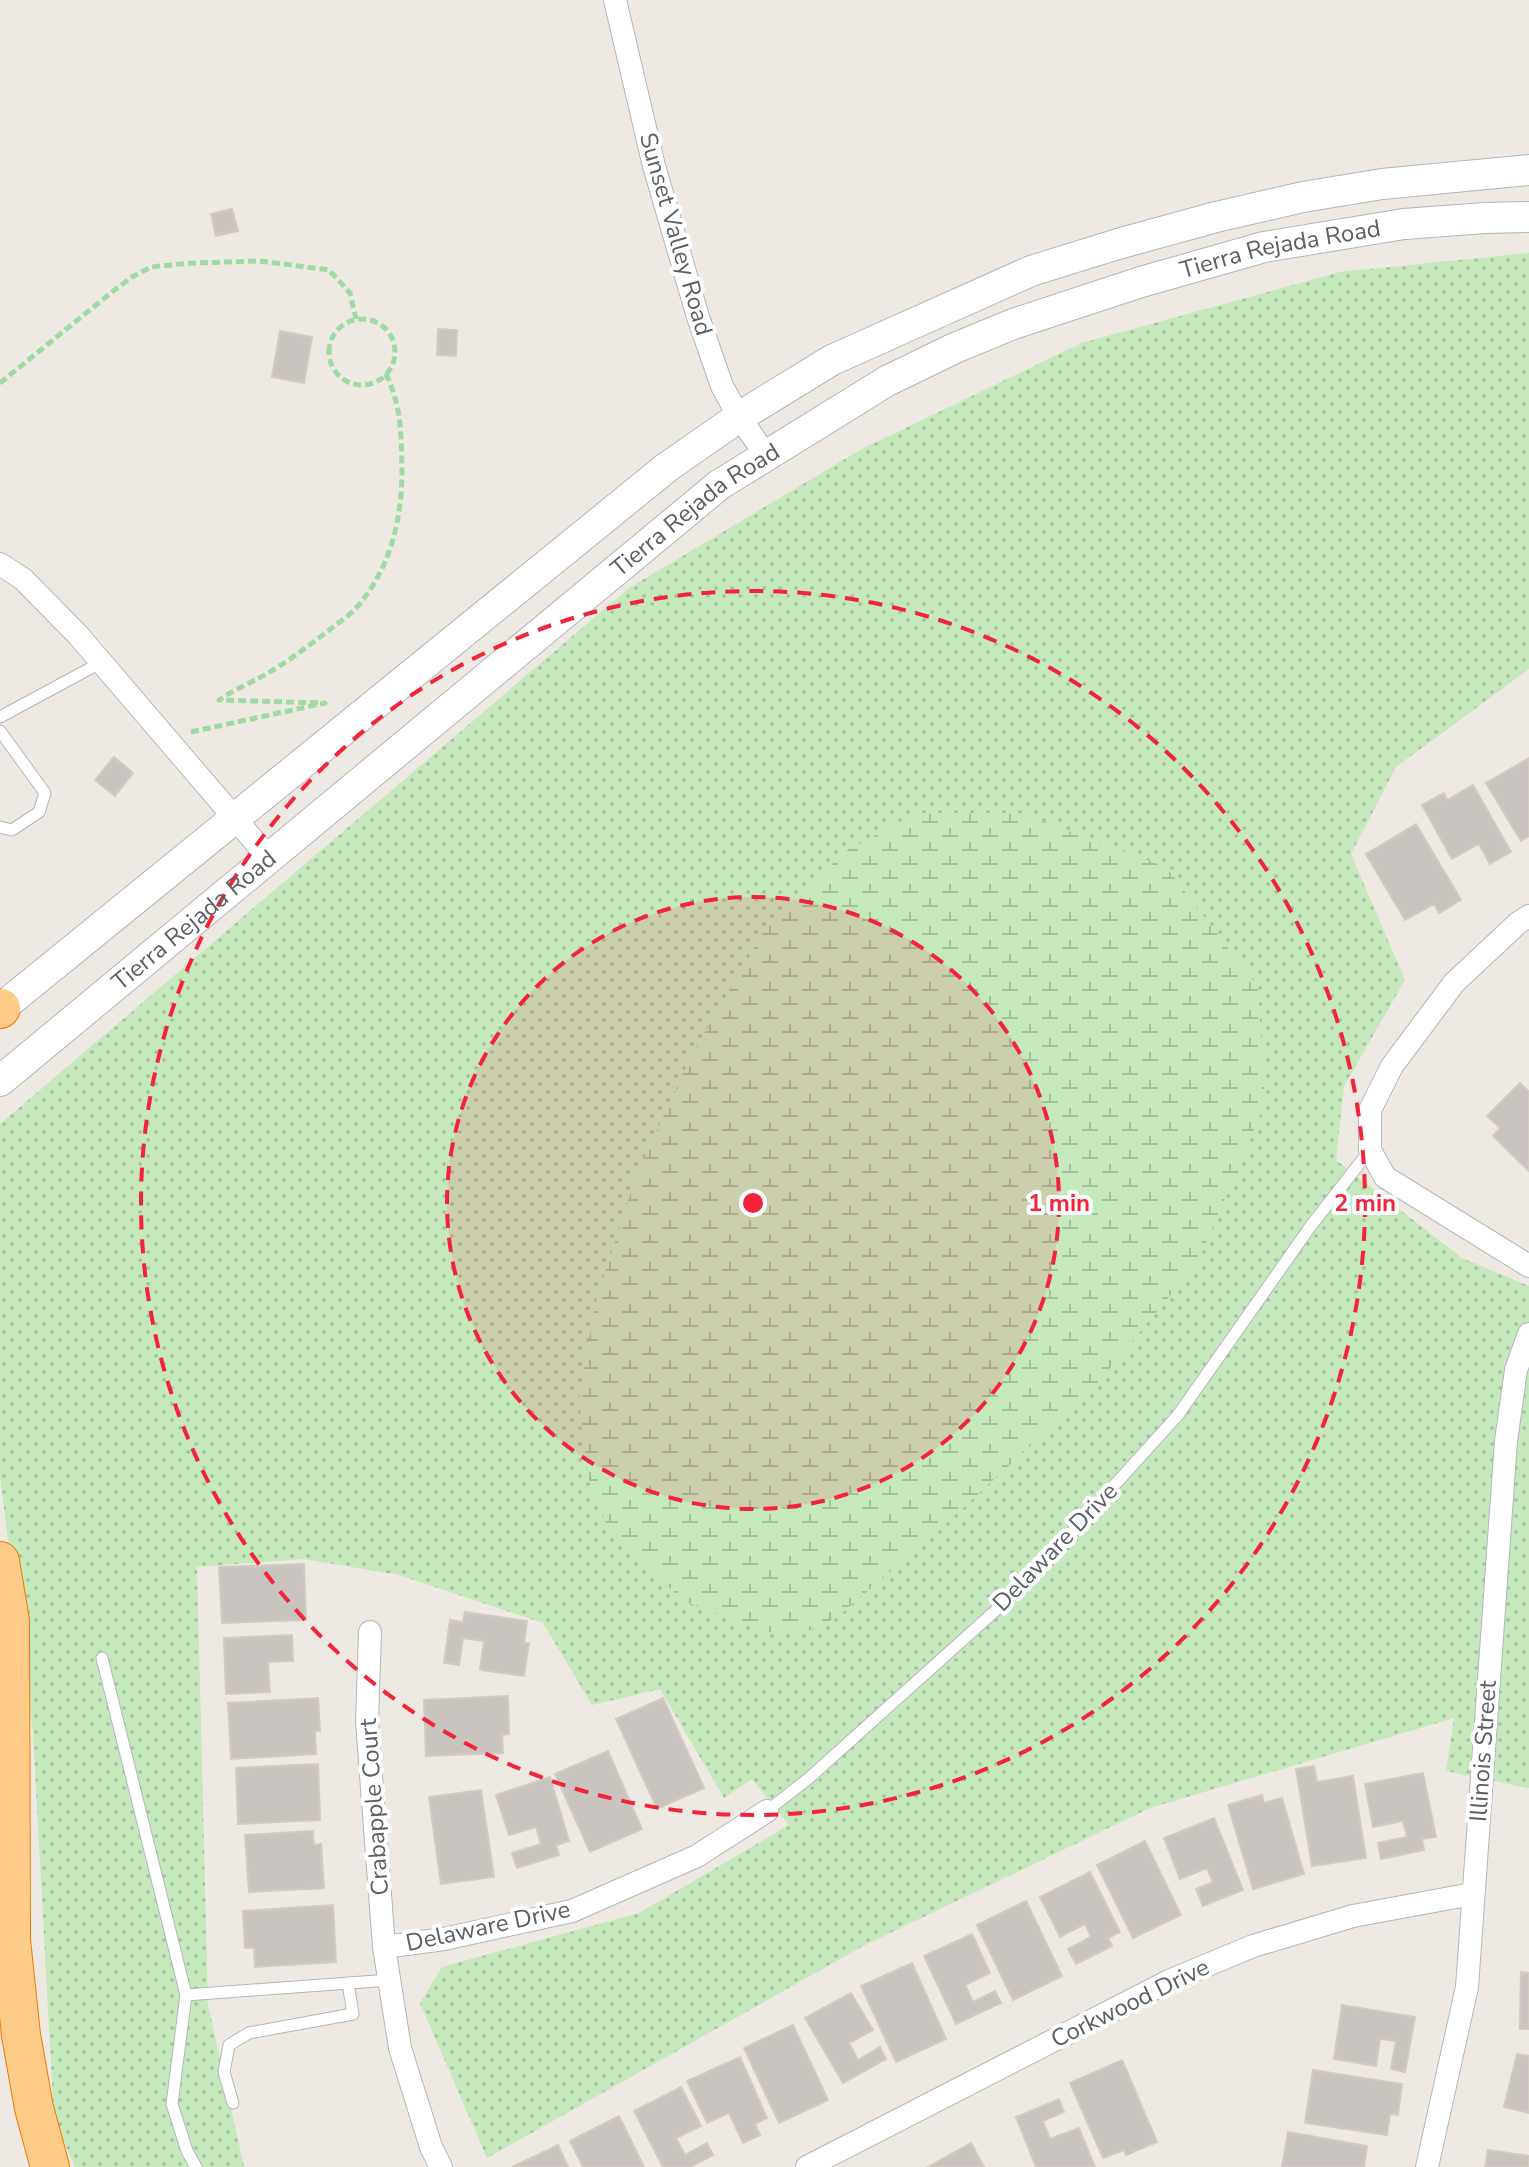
<svg xmlns="http://www.w3.org/2000/svg" width="1529" height="2167" font-family="'Nunito Sans',sans-serif">
<style>
.green{fill:url(#green-dots)}
.wetland{fill:url(#wetland-marsh)}
.building{fill:#c9c4bf;stroke:#d3cac0;stroke-width:2}
.lines{fill:none;stroke-linecap:round;stroke-linejoin:round}
.lane-casing{stroke:#b3b7ba;stroke-width:13}
.street-casing{stroke:#b3b7ba;stroke-width:24}
.secondary-casing{stroke:#b1b7bb;stroke-width:32}
.highway-casing{stroke:#f07800;stroke-width:40}
.path{stroke:#9fdaa3;stroke-width:5;stroke-dasharray:8 4;stroke-linecap:butt}
.lane{stroke:#fff;stroke-width:11}
.street{stroke:#fff;stroke-width:22}
.secondary{stroke:#fff;stroke-width:30}
.highway{stroke:#ffcb88;stroke-width:38}
.ring{fill:none;stroke:#f32339;stroke-width:4;stroke-dasharray:14 10}
.labels{text-anchor:middle;stroke-width:8;stroke-linejoin:round;paint-order:stroke}
.street-label{font-size:24px;fill:#5a6064;stroke:#fff}
.centre{fill:#f32339;stroke:#fff;stroke-width:4}
.ring-label{font-size:24px;text-anchor:middle;font-weight:bold;fill:#f32339;stroke:#fff;stroke-width:8;stroke-linejoin:round;paint-order:stroke}
</style>
<defs>
<pattern id="green-dots" width="8" height="8" patternUnits="userSpaceOnUse" patternTransform="scale(2)"><rect width="8" height="8" fill="#c5e8bd"/><path d="M2 2h.1M6 6h.1" fill="none" stroke="#a3bf9d" stroke-width="1.8" stroke-linecap="round"/></pattern>
<pattern id="wetland-marsh" width="20" height="14" patternUnits="userSpaceOnUse" patternTransform="scale(2)"><rect width="20" height="14" fill="#c5e8bd"/><path d="M1 5h8M5 5V1M11 12h8M15 12V8" fill="none" stroke="#a3bf9d"/></pattern>
</defs>
<rect width="100%" height="100%" fill="#eee9e2"/>
<!-- green -->
<path class="green" d="M1529,253V669L1396,767L1351,854L1405,980L1344,1086L1336,1160L1462,1258L1529,1286V1788L1446,1771L1454,1718L1150,1808L865,1945L487,2158L420,2003L442,1967L639,1913L789,1825L752,1779L724,1798L660,1689L592,1705L543,1623L399,1575L304,1559L197,1567L208,2005L244,2167H75L54,2119L33,1734L0,1477V1124L629,588L860,450L1082,343L1340,272Z"/>
<!-- wetland -->
<path class="wetland" d="M917,813H1020L1166,867L1258,987L1265,1104L1198,1262L1096,1385L936,1533L837,1617L802,1634L766,1632L684,1601L610,1534L588,1477L579,1399L595,1305L636,1176L690,1058L764,931L844,852Z"/>
<!-- building -->
<path class="building" d="M232,209L238,231L216,236L211,214Z
M438,329L457,330L456,356L437,355Z
M280,331L312,337L304,383L272,377Z
M114,757L133,773L115,796L95,780Z
M1529,758V836L1521,841L1486,783Z
M1473,785L1511,852L1490,864L1479,844L1452,859L1422,805L1444,793L1447,800Z
M1416,824L1461,900L1439,913L1434,904L1405,920L1366,854Z
M1520,1083L1529,1092V1171L1493,1136L1500,1128L1487,1116Z
M304,1564L306,1620L222,1623L219,1567Z
M465,1612L527,1621L524,1643H529L524,1676L480,1670L484,1641L463,1638L459,1665L444,1663L450,1620L463,1622Z
M292,1635L293,1661L268,1662L270,1692L226,1694L224,1638Z
M508,1696L509,1734L502,1735L503,1753L426,1756L424,1700Z
M318,1698L320,1731H315L316,1754L231,1759L228,1703Z
M663,1698L704,1788L657,1809L616,1719Z
M608,1751L642,1829L590,1852L555,1774Z
M318,1764L320,1820L238,1824L236,1768Z
M1314,1766L1317,1782L1353,1776L1366,1858L1312,1866L1296,1769Z
M1423,1773L1436,1837L1422,1839L1424,1850L1381,1859L1378,1843L1407,1837L1403,1821L1373,1827L1365,1784Z
M550,1777L569,1841L556,1845L559,1855L517,1868L512,1853L541,1844L536,1827L509,1835L496,1795Z
M481,1790L494,1877L441,1884L429,1797Z
M1262,1795L1264,1803L1282,1798L1304,1874L1253,1889L1228,1805Z
M1214,1818L1243,1890L1203,1906L1196,1889L1213,1882L1207,1868L1180,1879L1164,1838Z
M313,1831L314,1845L321,1844L324,1888L249,1892L245,1835Z
M1145,1841L1181,1915L1133,1938L1097,1865Z
M1090,1872L1120,1932L1108,1938L1112,1946L1076,1964L1068,1949L1091,1937L1085,1924L1060,1937L1040,1897Z
M1026,1901L1062,1976L1013,2000L977,1925Z
M333,1905L336,1962L255,1967L254,1948H245L243,1911Z
M972,1934L990,1973L965,1985L973,2002L995,1991L1001,2003L956,2024L924,1956Z
M912,1963L946,2039L896,2062L861,1986Z
M1521,1972L1529,1973V2029H1520Z
M851,1993L873,2030L849,2043L858,2060L880,2047L886,2059L843,2083L805,2018Z
M1342,2005L1415,2017L1405,2072L1391,2069L1396,2041L1380,2039L1376,2066L1334,2059Z
M793,2025L828,2100L779,2123L744,2048Z
M1517,2054L1529,2056V2113L1504,2107Z
M740,2057L767,2118L755,2124L760,2135L743,2143L729,2113L707,2123L687,2081Z
M1122,2060L1157,2142L1126,2155L1124,2150L1103,2158L1070,2083Z
M1313,2070L1402,2084L1398,2115L1390,2114L1387,2135L1305,2123Z
M681,2087L701,2126L676,2138L685,2155L707,2143L713,2155L690,2167H663L634,2111Z
M1059,2099L1064,2112L1043,2121L1050,2139L1079,2128L1095,2167H1036L1016,2117Z
M619,2116L644,2167H583L570,2141Z
M1288,2132L1367,2146L1364,2167H1282Z
M971,2143L984,2167H928Z
M558,2145L568,2167H512Z
M1488,2150L1529,2156V2167H1485Z"/>
<g class="lines">
<!-- lane casing -->
<g class="lane-casing">
<path id="lane" d="M0,717L102,662
M0,731L45,793L39,812L12,830L0,827
M102,1658L186,1995
M767,1811L809,1778L1025,1584L1178,1415L1310,1227L1370,1150
M233,2103L224,2072L229,2045L249,2033L353,2014L348,1983
M196,2167L187,2151L172,2104L186,1995L390,1980"/>
</g>
<!-- street casing -->
<g class="street-casing">
<path id="street" d="M615,0L654,166L698,317L722,386L739,417L766,455
M0,564L23,579L78,635L268,857
M1529,916L1518,923L1454,983L1392,1066L1370,1110V1150L1385,1177L1529,1266
M370,1632L367,1722L384,1947L400,2048L431,2147L441,2167
M384,1947L444,1939L572,1911L697,1856L767,1811
M807,2167L1169,1981L1253,1946L1353,1916L1472,1894
M1427,2167L1467,1987L1506,1441L1516,1370L1529,1334"/>
</g>
<!-- secondary casing -->
<g class="secondary-casing">
<g id="secondary">
<path d="M0,1009L666,468L739,417L832,360L1031,271L1118,244L1216,217L1303,197L1382,184L1529,170"/>
<path id="s1" d="M0,1081L719,485L887,381L955,348L1013,324L1141,282L1264,247L1404,224L1485,218L1529,217"/>
</g>
</g>
<!-- highway casing -->
<g class="highway-casing">
<path id="highway" d="M0,1009L1,1008
M0,1561L10,1621L11,1940L21,2035L34,2108L50,2167"/>
</g>
<!-- path -->
<path class="path" d="M329 352a33 33 0 1 1 66 0a33 33 0 1 1-66 0Z
M0,383L112,292L132,277L151,267L192,263L260,261L329,270L350,293L356,319
M191,732L325,703L219,700C236,688 256,681 273,670C294,657 314,642 333,627C341,621 350,615 357,607C390,569 402,520 402,470C401,434 402,408 386,374"/>
<!-- lane -->
<use href="#lane" class="lane"/>
<!-- street -->
<use href="#street" class="street"/>
<!-- secondary -->
<use href="#secondary" class="secondary"/>
<!-- highway -->
<use href="#highway" class="highway"/>
</g>
<!-- distance rings -->
<circle cx="753" cy="1203" r="306" fill="#f32339" fill-opacity=".12"/>
<g class="ring">
<circle cx="753" cy="1203" r="306"/>
<circle cx="753" cy="1203" r="612"/>
</g>
<g class="labels">
<!-- street labels -->
<g class="street-label">
<text transform="translate(676 234) rotate(74)" y="8">Sunset Valley Road</text>
<text dy="8" stroke="none"><textPath href="#s1" startOffset="1548">Tierra Rejada Road</textPath></text>
<text dy="8" stroke="none"><textPath href="#s1" startOffset="900">Tierra Rejada Road</textPath></text>
<text dy="8" stroke="none"><textPath href="#s1" startOffset="252">Tierra Rejada Road</textPath></text>
<text transform="translate(1055 1547) rotate(-46)" y="8">Delaware Drive</text>
<text transform="translate(1483 1751) rotate(-86)" y="8">Illinois Street</text>
<text transform="translate(374 1807) rotate(-94)" y="8">Crabapple Court</text>
<text transform="translate(488 1926) rotate(-12)" y="8">Delaware Drive</text>
<text transform="translate(1130 2003) rotate(-26)" y="8">Corkwood Drive</text>
</g>
</g>
<circle cx="753" cy="1203" r="12" class="centre"/>
<g class="ring-label">
<text x="1059" y="1211">1 min</text>
<text x="1365" y="1211">2 min</text>
</g>
</svg>
